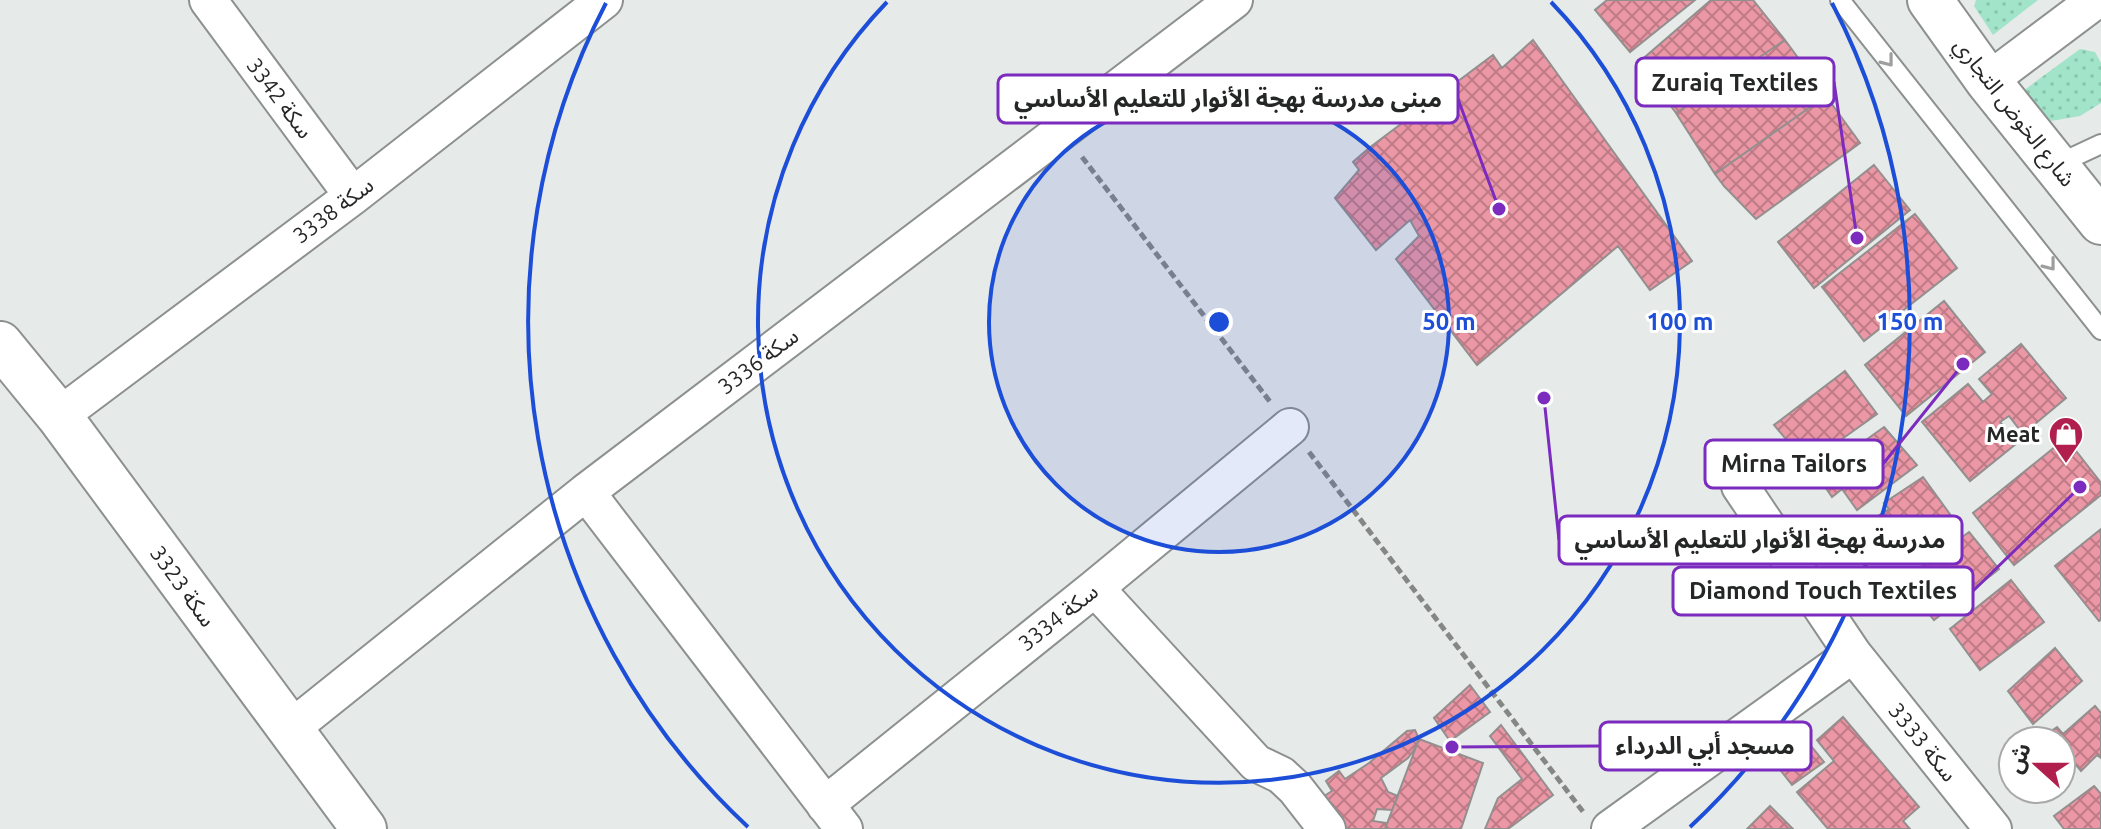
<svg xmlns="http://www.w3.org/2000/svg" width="2101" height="829" font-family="Ubuntu,'Noto Sans Arabic',sans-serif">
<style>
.green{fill:url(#green-dots)}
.building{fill:url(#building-cross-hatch);stroke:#938f8f;stroke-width:2}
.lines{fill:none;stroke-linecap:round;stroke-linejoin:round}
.lane-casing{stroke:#8c908e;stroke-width:22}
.street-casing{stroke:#8c908e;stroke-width:40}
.secondary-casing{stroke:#8c908e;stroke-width:48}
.path{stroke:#848785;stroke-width:5;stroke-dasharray:8 4;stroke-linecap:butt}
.lane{stroke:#fff;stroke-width:18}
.street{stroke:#fff;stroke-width:36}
.secondary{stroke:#fff;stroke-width:44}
.oneway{stroke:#9d9e9d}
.ring{fill:none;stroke:#1d4ed8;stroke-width:4}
.labels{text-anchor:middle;stroke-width:6;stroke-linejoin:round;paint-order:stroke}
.street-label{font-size:22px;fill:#252726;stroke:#fff}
.poi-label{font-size:22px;font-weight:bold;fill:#252726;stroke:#fff;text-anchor:end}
.centre{fill:#1d4ed8;stroke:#fff;stroke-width:4}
.ring-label{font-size:24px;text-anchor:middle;font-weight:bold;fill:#1d4ed8;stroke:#fff;stroke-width:6;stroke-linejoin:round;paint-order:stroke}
.leader{fill:none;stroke:#7b2cbf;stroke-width:3}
.callout-dot{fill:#7b2cbf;stroke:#fff;stroke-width:3}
.callout{fill:#fff;stroke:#7b2cbf;stroke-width:3}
.callout-label{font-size:24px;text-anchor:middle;font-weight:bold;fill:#252726}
</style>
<defs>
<pattern id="green-dots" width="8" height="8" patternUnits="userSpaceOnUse" patternTransform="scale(2)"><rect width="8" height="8" fill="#a1e4ca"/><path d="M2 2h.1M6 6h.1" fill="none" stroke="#8ac4ad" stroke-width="1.8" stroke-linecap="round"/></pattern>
<pattern id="building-cross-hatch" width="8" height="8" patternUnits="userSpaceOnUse" patternTransform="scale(2)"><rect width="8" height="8" fill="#eb97a5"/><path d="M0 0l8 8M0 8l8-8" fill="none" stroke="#be7b86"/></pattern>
</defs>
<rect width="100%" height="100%" fill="#e6eae8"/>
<!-- green -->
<path class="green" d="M1976,0H2038L1993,35L1974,6Z
M2080,49L2095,52L2101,63V103L2080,116L2051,121L2023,91Z"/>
<!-- building -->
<path class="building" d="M1607,0H1695L1630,52L1595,10Z
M1711,0H1753L1785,40L1676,113L1638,63Z
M1533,40L1692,261L1650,290L1618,246L1477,365L1396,259L1419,236L1410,220L1376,250L1335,198L1359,170L1353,162L1369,148L1493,55L1502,68Z
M1785,40L1826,96L1715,174L1676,113Z
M1826,96L1860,143L1756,219L1724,186L1715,174Z
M1874,165L1910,210L1814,288L1778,242Z
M1915,214L1957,268L1864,341L1822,287Z
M1944,301L1985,352L1906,416L1865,365Z
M2021,344L2066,398L2023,434L2009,416L2000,422L2017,443L1970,481L1922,422L1968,384L1983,402L1992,394L1979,379Z
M1845,371L1877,414L1807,464L1774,425Z
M1884,427L1917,465L1857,510L1842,489L1832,497L1817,475Z
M2066,438L2101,483V495L2014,565L1973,513Z
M1923,477L1952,517L1892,564L1886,562L1876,544L1880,539L1877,531L1881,523L1878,516L1889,509L1884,503Z
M2101,529V620L2099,621L2055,566Z
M1969,532L1999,569L1934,620L1921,604L1915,608H1907L1894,598L1897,584Z
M2011,580L2044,622L1980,670L1950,629Z
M2055,648L2082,681L2033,724L2008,691Z
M1470,685L1490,712L1450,741L1434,718Z
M2095,706L2101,713V758L2097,755L2081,771L2061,747V741H2037L2057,727L2063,734Z
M1843,717L1919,807L1903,821L1910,829H1828L1797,792L1834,761L1817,740Z
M1501,725L1553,795L1508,829H1485L1498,798L1522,779L1490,736Z
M1415,730L1419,739L1414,750L1408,758L1381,778L1388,792L1398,796L1392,810L1377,809L1373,821L1387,823L1385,829H1344L1321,798L1332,791L1326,781L1339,771L1345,779L1369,763L1407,731Z
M1419,739L1483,763L1461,829H1385Z
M1812,747L1824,762L1792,785L1781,771Z
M2094,786L2101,794V829H2064L2054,816Z
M1770,806L1793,829H1747Z"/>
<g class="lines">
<!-- lane casing -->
<g class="lane-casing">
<path id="lane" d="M1840,0L2101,330
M2056,165L2101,144"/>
</g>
<!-- street casing -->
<g class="street-casing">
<path id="street" d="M208,0L353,196
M1988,81L2096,0
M59,416L353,196L604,0
M1740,486L1853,654L1993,829
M586,492L844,829
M1095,588L1256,763L1281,775L1295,788L1327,829
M289,730L586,492L1234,0
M825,805L1095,588L1290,427
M1610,829L1853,654"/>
</g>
<!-- secondary casing -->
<g class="secondary-casing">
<path id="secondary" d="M1930,0L1988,81L2101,222
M0,344L59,416L364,829"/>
</g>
<!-- path -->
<path class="path" d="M1082,157L1271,403
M1309,452L1584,813"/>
<!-- lane -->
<use href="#lane" class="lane"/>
<!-- street -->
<use href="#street" class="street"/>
<!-- secondary -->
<use href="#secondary" class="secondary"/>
</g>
<!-- one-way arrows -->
<defs><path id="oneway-chevron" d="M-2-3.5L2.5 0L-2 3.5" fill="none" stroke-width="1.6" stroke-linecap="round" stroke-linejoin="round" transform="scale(2)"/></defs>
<g class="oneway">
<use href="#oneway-chevron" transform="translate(1888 61) rotate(52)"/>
<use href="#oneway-chevron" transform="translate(2050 265) rotate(52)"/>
</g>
<!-- distance rings -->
<circle cx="1219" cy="322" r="230" fill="#1d4ed8" fill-opacity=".12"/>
<g class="ring">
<circle cx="1219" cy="322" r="230"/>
<path d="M1551 2A461 461 0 1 1 887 2"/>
<path d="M748 827A691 691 0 0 1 606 3M1832 3A691 691 0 0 1 1690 827"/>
</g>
<!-- icons -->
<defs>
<g id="shop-pin" transform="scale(1.8)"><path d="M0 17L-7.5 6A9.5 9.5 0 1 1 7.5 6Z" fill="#b11f4e" stroke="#fff"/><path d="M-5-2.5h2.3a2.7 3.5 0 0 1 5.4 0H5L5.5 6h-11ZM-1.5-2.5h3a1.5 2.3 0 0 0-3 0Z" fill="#fff"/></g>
</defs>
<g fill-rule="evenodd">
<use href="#shop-pin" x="2066" y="434"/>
</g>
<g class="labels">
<!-- street labels -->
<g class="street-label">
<text transform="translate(280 98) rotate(53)" y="8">سكة 3342</text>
<text transform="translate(2015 112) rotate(52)" y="8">شارع الخوض التجاري</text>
<text transform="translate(333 210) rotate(-37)" y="8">سكة 3338</text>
<text transform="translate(758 361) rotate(-37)" y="8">سكة 3336</text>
<text transform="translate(183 586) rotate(54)" y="8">سكة 3323</text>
<text transform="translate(1058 617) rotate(-38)" y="8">سكة 3334</text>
<text transform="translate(1923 742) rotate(51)" y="8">سكة 3333</text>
</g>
<!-- poi labels -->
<g class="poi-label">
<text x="2040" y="442">Meat</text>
</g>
</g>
<circle cx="1219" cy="322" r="12" class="centre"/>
<g class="ring-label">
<text x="1449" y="330">50 m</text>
<text x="1680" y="330">100 m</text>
<text x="1910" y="330">150 m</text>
</g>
<!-- callouts -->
<path class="leader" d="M1857 238L1834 82M1499 209L1458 99M1963 364L1883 464M1544 398L1559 540M2080 487L1973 591M1452 747L1600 746"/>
<g class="callout-dot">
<circle cx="1857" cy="238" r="8"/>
<circle cx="1499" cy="209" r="8"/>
<circle cx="1963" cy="364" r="8"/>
<circle cx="1544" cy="398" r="8"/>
<circle cx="2080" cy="487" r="8"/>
<circle cx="1452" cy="747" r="8"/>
</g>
<g class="callout">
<rect x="1636" y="58" width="198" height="48" rx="8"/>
<rect x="998" y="75" width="460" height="48" rx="8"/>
<rect x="1705" y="440" width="178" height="48" rx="8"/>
<rect x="1559" y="516" width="403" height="48" rx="8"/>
<rect x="1673" y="567" width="300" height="48" rx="8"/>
<rect x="1600" y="722" width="211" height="48" rx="8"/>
</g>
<g class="callout-label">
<text x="1735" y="91">Zuraiq Textiles</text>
<text x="1228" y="107">مبنى مدرسة بهجة الأنوار للتعليم الأساسي</text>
<text x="1794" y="472">Mirna Tailors</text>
<text x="1760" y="548">مدرسة بهجة الأنوار للتعليم الأساسي</text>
<text x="1823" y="599">Diamond Touch Textiles</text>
<text x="1705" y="754">مسجد أبي الدرداء</text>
</g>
<!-- north arrow -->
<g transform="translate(2037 765) rotate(291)"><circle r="38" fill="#ffffff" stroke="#a8a9a8" stroke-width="2"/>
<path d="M0-6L14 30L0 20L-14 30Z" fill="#b11f4e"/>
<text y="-12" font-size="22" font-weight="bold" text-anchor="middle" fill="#252726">ش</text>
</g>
</svg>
